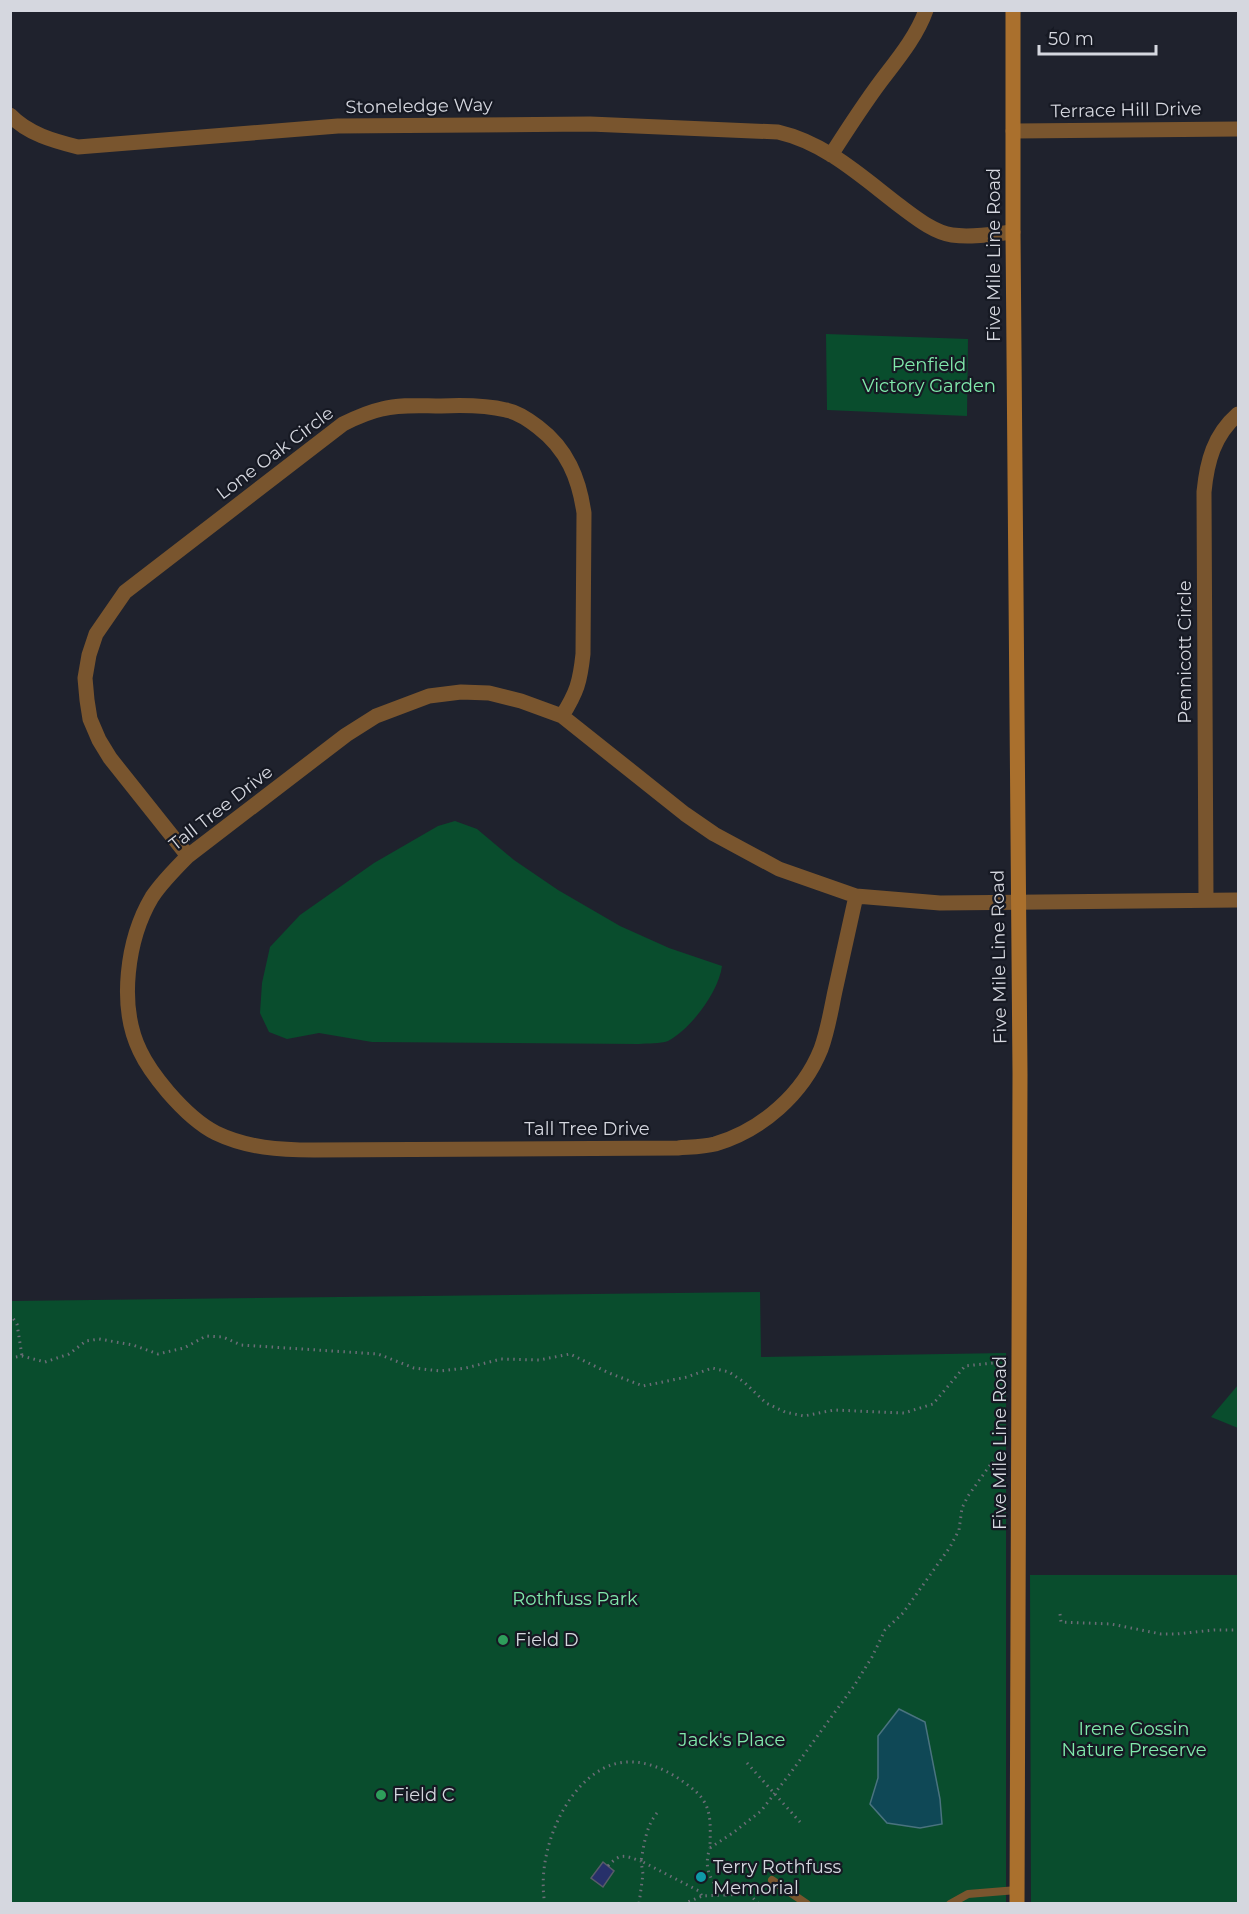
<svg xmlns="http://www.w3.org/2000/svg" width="1249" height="1914" font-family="Montserrat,sans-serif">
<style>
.green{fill:#094d2d}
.water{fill:#0f4856;stroke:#4a737f;stroke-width:1.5}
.building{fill:#27306a;stroke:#585c68;stroke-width:1.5}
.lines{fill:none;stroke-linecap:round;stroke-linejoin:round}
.path{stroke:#6b6d77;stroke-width:3;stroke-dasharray:1.5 4.5;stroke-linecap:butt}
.service{stroke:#79552e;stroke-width:8}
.minor{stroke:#79552e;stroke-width:15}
.secondary{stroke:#aa702d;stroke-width:15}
.leisure-dot{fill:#2e9e5b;stroke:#161923;stroke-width:2}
.culture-dot{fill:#0f9aa8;stroke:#161923;stroke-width:2}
.labels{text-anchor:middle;stroke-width:4.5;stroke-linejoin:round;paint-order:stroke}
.street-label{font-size:18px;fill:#d5d7df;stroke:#161923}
.park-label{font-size:18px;fill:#81eaac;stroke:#161923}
.poi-label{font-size:18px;fill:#d5d7df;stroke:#161923;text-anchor:start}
</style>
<rect width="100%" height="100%" fill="#1f222d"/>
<!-- green -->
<path class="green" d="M826,334L968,339L967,416L827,410Z
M455,821L477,829L514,860L558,890L620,926L669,948L722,966C719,991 691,1029 668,1041C660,1044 648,1043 639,1044L372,1042L319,1033L287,1039L269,1032L260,1013L262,983L270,947L300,915L374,863L438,826Z
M760,1292L761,1357L1006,1353V1903H11L10,1301Z
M1238,1385V1428L1211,1417Z
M1030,1575H1238V1903H1031Z"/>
<!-- water -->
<path class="water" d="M899,1709L925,1722L940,1799L942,1824L920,1828L887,1823L870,1804L878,1778V1736Z"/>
<!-- building -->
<path class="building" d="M603,1862L614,1871L603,1887L591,1878Z"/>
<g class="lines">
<!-- path -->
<path class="path" d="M10,1314L17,1324L22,1356
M10,1358L22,1356L45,1362L69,1354L86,1341L99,1339L133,1345L158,1354L184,1348L206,1336L223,1337L241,1345L378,1354L414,1368L440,1371L466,1368L501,1359L539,1360L570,1354L609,1373L643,1386L687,1377L712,1368L729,1372L744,1382L766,1403L785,1412L804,1416L834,1410L904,1413L933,1404L965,1366L993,1363
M1060,1614L1061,1622L1111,1624L1161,1634H1176L1214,1630H1238
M747,1763L800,1822
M657,1813C646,1826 644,1845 641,1861L699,1891L702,1896
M608,1866C621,1852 625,1856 641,1861L643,1874L639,1904
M725,1895L749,1894L759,1904
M545,1904C536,1858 561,1790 604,1768C632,1754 662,1766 685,1783C693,1789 700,1794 705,1803C712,1816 710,1833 710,1848L734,1832L761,1811L789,1775L854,1686L872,1657L885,1630L903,1613L950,1547L959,1530L962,1508L968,1496L993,1461
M683,1904L702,1896L725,1895C710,1881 703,1868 710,1848"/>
<!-- service -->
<path class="service" d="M772,1880L807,1904
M950,1904L968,1894L1017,1890"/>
<!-- minor -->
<path class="minor" d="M10,115C28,134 54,141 78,147L338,126L590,124L778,132C826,143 862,177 900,206C915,217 933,232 952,235C972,238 993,234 1013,232
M1013,131L1238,129
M831,155C847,130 863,105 881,81C897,60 917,36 926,10
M188,856L110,758L99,740L90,719L87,700L85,678L89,655L96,634L125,592L343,424C355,418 368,412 382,409C401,404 422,406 441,406C463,405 485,405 506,410C517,412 529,420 538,427C567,449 579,478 584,513L583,654C580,682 577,692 562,716
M856,896C849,927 842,959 835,991C831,1010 828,1030 821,1049C803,1094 762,1130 715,1144C703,1147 690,1147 678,1148L314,1150C280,1150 247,1148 216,1133C198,1124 181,1107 168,1092C157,1079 147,1066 140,1051C118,1006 127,939 152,897C162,882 175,869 188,856L346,735L376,716L429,696L461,692L489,693L521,701L562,716L685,814L714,834L779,869L856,896L940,903L1238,900
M1206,900L1204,492C1207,461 1214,435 1238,414"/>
<!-- secondary -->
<path class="secondary" d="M1013,10V232L1020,1074L1017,1904"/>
</g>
<!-- markers -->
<g class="leisure-dot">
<circle cx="503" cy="1640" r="6"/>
<circle cx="381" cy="1795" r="6"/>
</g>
<circle class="culture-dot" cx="701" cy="1877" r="6"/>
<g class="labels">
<!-- street labels -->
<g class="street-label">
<text transform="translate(419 106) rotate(-1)" y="6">Stoneledge Way</text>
<text transform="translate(1126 110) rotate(-1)" y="6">Terrace Hill Drive</text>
<text transform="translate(994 255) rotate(-90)" y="6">Five Mile Line Road</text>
<text transform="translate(275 453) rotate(-37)" y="6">Lone Oak Circle</text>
<text transform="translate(1185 652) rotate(-90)" y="6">Pennicott Circle</text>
<text transform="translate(221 808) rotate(-38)" y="6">Tall Tree Drive</text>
<text transform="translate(999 957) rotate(-91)" y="6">Five Mile Line Road</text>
<text x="587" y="1135">Tall Tree Drive</text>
<text transform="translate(1000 1443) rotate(-90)" y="6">Five Mile Line Road</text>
</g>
<!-- park labels -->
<g class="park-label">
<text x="929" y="371">Penfield<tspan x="929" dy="21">Victory Garden</tspan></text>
<text x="575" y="1605">Rothfuss Park</text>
<text x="1134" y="1735">Irene Gossin<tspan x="1134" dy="21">Nature Preserve</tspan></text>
<text x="732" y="1746">Jack's Place</text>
</g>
<!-- poi labels -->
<g class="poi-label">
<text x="515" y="1646">Field D</text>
<text x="393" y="1801">Field C</text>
<text x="713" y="1873">Terry Rothfuss<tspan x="713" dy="21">Memorial</tspan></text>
</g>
</g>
<!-- border -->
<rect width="1249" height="1914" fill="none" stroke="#d5d7df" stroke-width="24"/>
<!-- scale -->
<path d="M1039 45v9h117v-9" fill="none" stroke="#d5d7df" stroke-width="3"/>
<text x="1048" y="45" font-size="18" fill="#d5d7df" stroke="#161923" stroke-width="4.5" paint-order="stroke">50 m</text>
</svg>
